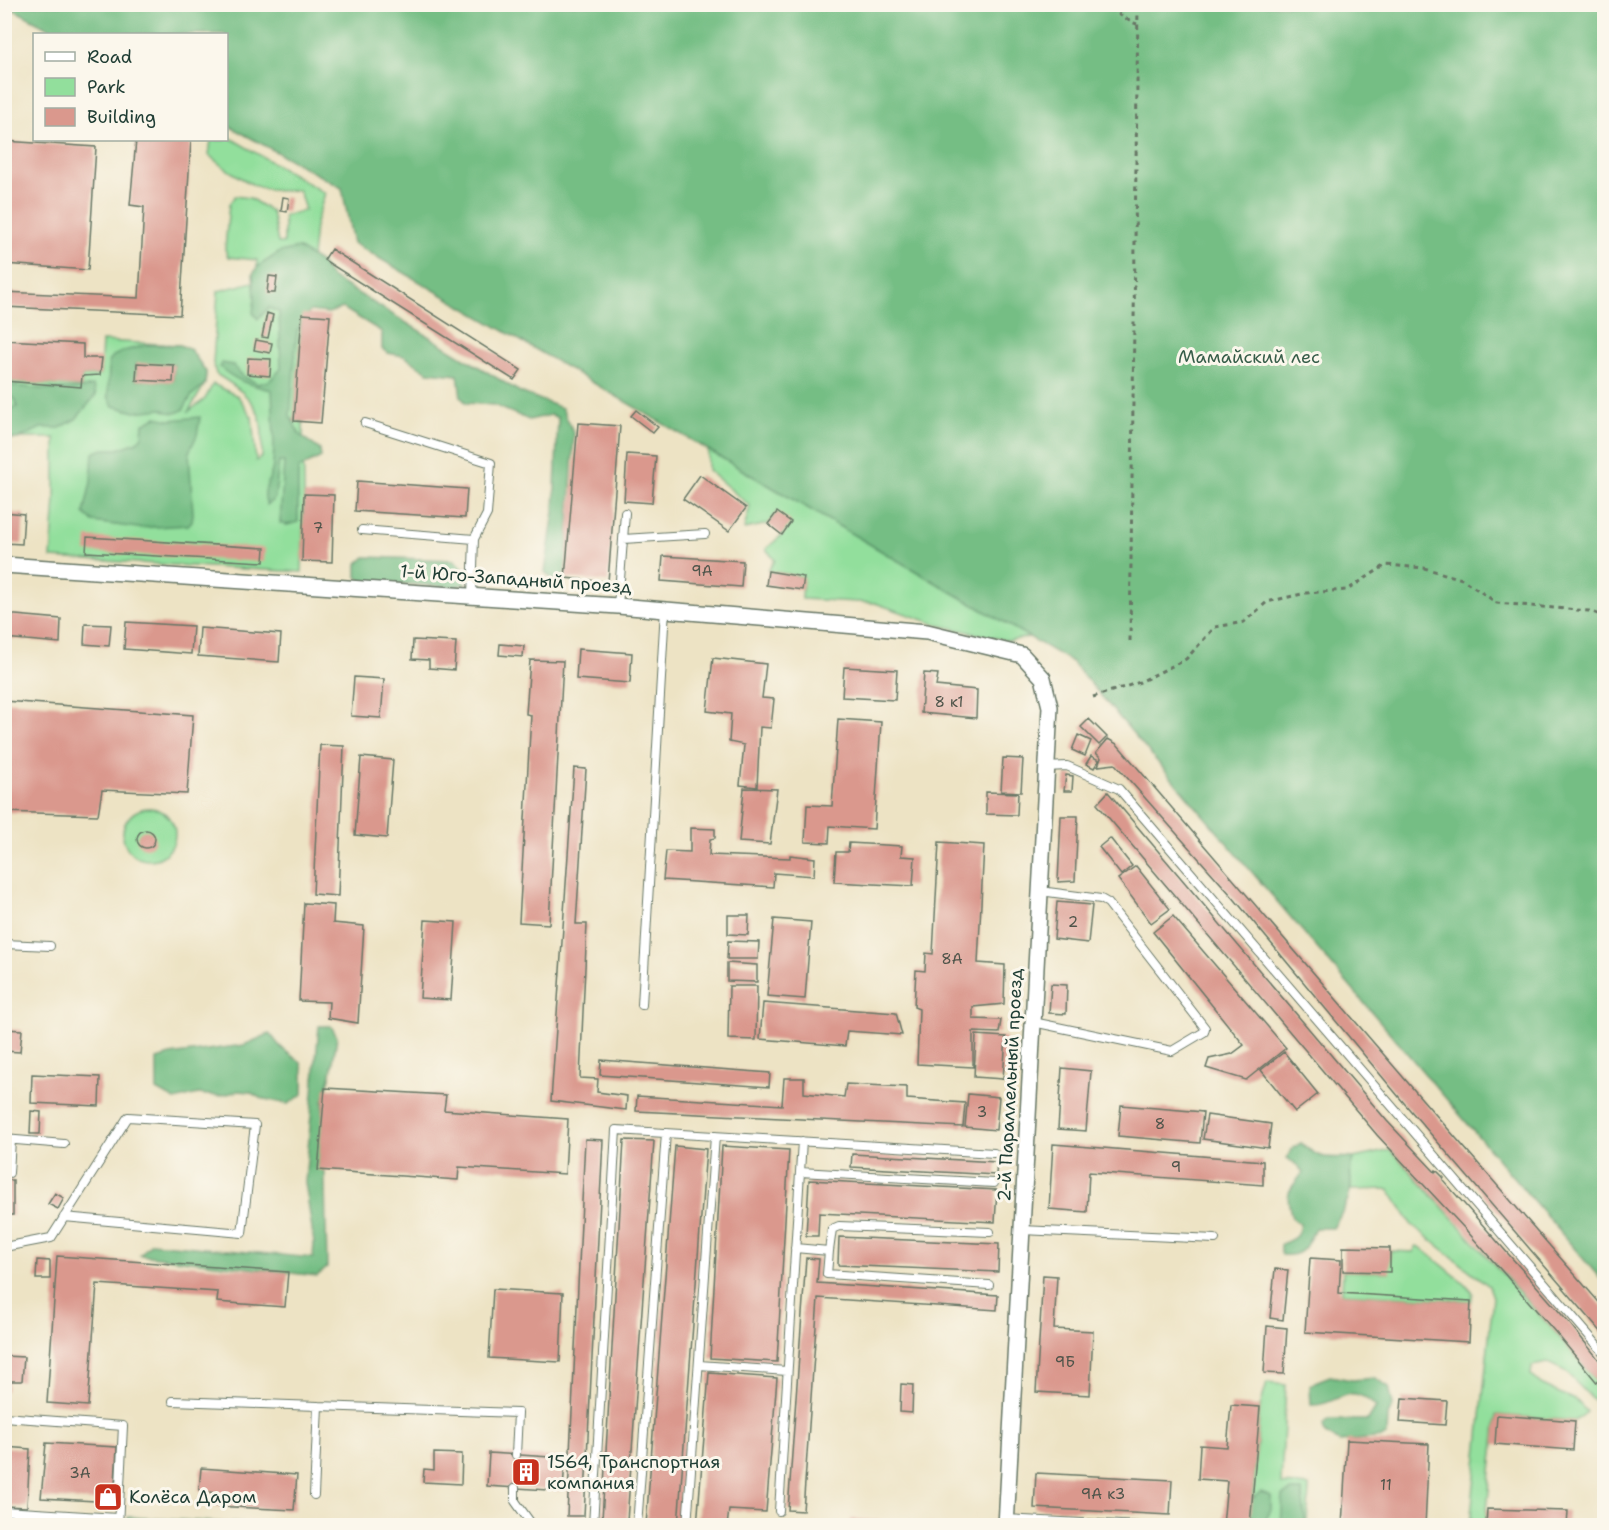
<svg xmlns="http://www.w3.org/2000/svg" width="1609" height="1530" font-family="'Shantell Sans',sans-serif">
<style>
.green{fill:#92df9c;stroke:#588e68;stroke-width:1.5}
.forest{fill:#75be84;stroke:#4a7e5c;stroke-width:1.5;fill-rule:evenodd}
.building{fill:#da988d}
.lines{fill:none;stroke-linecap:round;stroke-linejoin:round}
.service-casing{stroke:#677766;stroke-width:10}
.minor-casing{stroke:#677766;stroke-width:18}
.path{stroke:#677766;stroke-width:3;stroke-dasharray:4.5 4.5;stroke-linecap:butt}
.service{stroke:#fff;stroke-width:8}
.minor{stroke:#fff;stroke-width:15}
.labels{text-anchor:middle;stroke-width:6;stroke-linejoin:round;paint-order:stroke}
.number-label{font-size:15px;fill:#4e544a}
.park-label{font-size:18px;fill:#365d49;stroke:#fbf7ec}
.street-label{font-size:18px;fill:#1f3d34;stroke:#fbf7ec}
.poi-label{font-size:18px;fill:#1f3d34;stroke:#fbf7ec;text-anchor:start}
</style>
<rect width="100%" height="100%" fill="#fbf7ec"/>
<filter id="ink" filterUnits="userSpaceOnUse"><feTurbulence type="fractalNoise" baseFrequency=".0167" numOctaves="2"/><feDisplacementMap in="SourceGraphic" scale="12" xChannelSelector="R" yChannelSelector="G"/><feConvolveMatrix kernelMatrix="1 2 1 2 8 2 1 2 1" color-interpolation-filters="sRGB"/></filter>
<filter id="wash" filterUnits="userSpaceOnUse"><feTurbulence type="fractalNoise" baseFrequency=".008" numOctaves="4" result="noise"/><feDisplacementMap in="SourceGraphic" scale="24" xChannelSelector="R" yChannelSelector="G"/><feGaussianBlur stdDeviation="1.35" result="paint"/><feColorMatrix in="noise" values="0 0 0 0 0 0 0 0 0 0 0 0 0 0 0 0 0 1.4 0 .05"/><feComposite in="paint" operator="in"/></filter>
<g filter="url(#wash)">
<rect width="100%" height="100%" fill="#ede3c4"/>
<!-- green -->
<path class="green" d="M227,136L325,193L315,226L312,257L302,314L294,421L303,422L304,494L302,572L51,558L55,499V438H5L4,381L81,387L82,376L100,375L102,341L180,345L191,350L206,372L205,384L188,412L205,399L213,384L238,396L252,417L256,461L262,457C262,445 263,430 260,418C253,397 234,385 216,374L213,363L218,291L257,281V260L228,257L225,249L229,204L235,196L250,198L272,212L278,243H284V216L305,210L299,190C288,191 277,192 266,189C252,187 219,165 209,155L211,140H226Z
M708,450L1029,637L1009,641L938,625L875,603L802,599L803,577L768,571L775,560L766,549L782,535L777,512L768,524L744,529L750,506L708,470Z
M123 834a26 26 0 1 1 52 0a26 26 0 1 1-52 0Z
M1391,1150L1557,1334L1604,1391V1411L1565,1371L1548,1363L1532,1366L1531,1375L1542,1385L1577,1401L1587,1412L1575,1421L1497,1415L1487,1509L1486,1525H1470L1493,1297L1489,1286L1411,1224L1389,1189L1351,1190L1350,1165L1354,1158Z
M1416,1246L1420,1247L1463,1282L1473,1293L1471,1301L1342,1293L1343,1271L1389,1272L1390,1251L1414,1252Z
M1267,1383L1286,1385L1281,1484L1309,1486L1307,1525L1250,1526L1260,1407Z
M5,1519L102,1525H5Z"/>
<!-- forest -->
<path class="forest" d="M5,5H1604V1283L1072,662L353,243L342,188L227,125L226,34H60Z
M298,248L321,263L331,277L520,392L562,408L574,434L566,571L558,584L545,572L554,512L558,418L551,415L529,420L494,405L466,403L461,397L458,375L428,372L404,356L388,353L382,349V332L343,308L328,313L310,311L297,331L290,416L300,435L320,450L321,457L298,469V522L287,525L280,523L284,462H279L275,498L267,505C260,489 272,479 273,465C275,440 273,414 272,390C253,386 235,381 220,367L222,363L233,365L243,376L258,384L269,381L281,369L279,312L269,308L258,319L253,313L255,298L253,274L257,267L280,252Z
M146,345H180L191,350L206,372L205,384L192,395L183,410L176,413L168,412L162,409L135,412L113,406L108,396L109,362L113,356L124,351ZM136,364L174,365L173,381L136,380Z
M8,385C37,389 64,392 93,386L96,395L76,419L60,428H41L18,439H5V410L17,407L16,400L5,392V386Z
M156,417L170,420L200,417L197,435L189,452L193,514L192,521L188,525L138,528L93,522L84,513L91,482L93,453L103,449H118L137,442L142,436L143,424Z
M365,557L454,560L467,572L465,584L454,587L362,581L357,577V564Z
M319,1026H331L337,1037L331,1074L323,1102L327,1268L317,1276L140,1255L151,1243L313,1258L314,1243L305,1182Z
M269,1034C274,1037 275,1041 279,1045C285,1052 293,1057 301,1062L303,1072V1094L288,1104L260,1098L250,1092L239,1091L219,1096L198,1094L175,1100L157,1090V1059L170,1055L244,1045Z
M1301,1143C1306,1147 1312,1153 1318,1155C1329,1160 1343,1156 1354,1158C1347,1169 1353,1180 1350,1192C1347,1205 1340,1217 1333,1228H1315C1305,1247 1305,1257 1281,1255V1244C1294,1239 1298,1238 1300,1224L1292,1218C1285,1192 1287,1193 1303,1173L1298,1166L1287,1158L1291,1150Z
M1330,1376L1352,1380L1375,1378L1389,1387L1393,1405L1388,1416L1387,1434L1383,1437L1340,1442L1325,1434L1323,1425L1329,1420H1368L1376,1407C1347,1378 1340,1406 1311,1405L1310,1386L1315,1382Z
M1291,1491H1302L1305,1519L1304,1525H1281L1283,1496Z
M1261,1492L1271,1496V1509L1263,1525L1240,1526L1247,1502Z
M128,1517L262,1525H126Z"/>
<g id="blocks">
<!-- building -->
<path class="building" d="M136,140H191L180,315L4,307V292L139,298L144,207L130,205Z
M4,141L96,147L88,270L4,264Z
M283,197L289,198L287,212L281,211Z
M331,249L521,370L514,380L324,260Z
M269,276L277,277L275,293H267Z
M267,313L273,315L268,338L262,337Z
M302,314L330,316L321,423L294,421Z
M4,340L83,344V358H102L100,375L82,376L81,387L4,381Z
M256,340L272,343L270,353L254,350Z
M248,358L271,359L270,376L247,374Z
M137,363L174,365L173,382L136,380Z
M636,410L658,427L653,433L631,416Z
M578,423L620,426L608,582L565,578Z
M627,454L656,456L652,503L624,501Z
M700,475L746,508L729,531L683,499Z
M357,481L467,489L465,518L355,511Z
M304,494L334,495L332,562L302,561Z
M4,512L24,514L22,544L4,543Z
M777,512L791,522L782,535L768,524Z
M87,537L265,548L264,562L86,552Z
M663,556L743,561L741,587L661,581Z
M768,571L804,577L802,590L766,585Z
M4,614L61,619L60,643L4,638Z
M126,622L193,626L191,654L124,649Z
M85,624L111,625L109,646L84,644Z
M200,628L281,634L279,662L198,656Z
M413,640L456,642L454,670L429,668V660L412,659Z
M500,644L524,646L523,657L499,655Z
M578,649L632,653L630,683L576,679Z
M713,658L766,664L762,698L774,699L771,728L760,727L757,787L740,785L744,745L729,742L731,714L707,711Z
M530,660L563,661L549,924L519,922L531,715L526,714Z
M844,667L897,670L895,700L842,697Z
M924,673L938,674L936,686L977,690L976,718L921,713Z
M354,677L384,679L381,718L351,716Z
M4,701L193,715L187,794L102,790L98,815L4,812Z
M838,719L881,722L874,829L830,826L829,843L805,842L807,805L832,806Z
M1089,719L1107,737L1099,745L1081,727Z
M1078,735L1091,741L1085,756L1072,750Z
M1108,739L1117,744L1415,1091L1604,1308V1335L1404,1103L1231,895L1115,764L1098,766L1101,758L1096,753Z
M320,745L344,746L338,896L313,894Z
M1091,756L1099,760L1094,768L1086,764Z
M361,757L393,760L387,838L355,835Z
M1003,758L1023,759L1021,792L1001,791Z
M574,768L586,769L576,924H587L580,1078L598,1079L597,1092L627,1096L626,1110L551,1101Z
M1066,775L1073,776L1072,791H1064Z
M744,788L777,789L770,844L739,842Z
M986,792L1018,793L1017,815L986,814Z
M1108,792L1387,1121L1435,1172L1436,1170L1444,1178L1443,1180L1570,1324L1604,1366V1391L1557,1334L1466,1230L1377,1135L1097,804Z
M1061,816H1078L1075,881L1058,882Z
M690,828L715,829V838L710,839L709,855L790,858V855L815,858L814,876L774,873L773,887L663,880L666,851L690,852Z
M137 839a9 9 0 1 1 18 0a9 9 0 1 1-18 0Z
M1110,838L1132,866L1121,875L1099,847Z
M939,842L984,845L978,963L1005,965L1004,1004L973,1007V1019L1001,1020L999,1033L973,1032V1067L917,1064L919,1009L914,1007L916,970L925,971L926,953L933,954Z
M849,843L902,846L901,856L915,857L913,886L834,882L836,852H848Z
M1136,866L1170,909L1151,923L1118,879Z
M1057,902L1092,905L1088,943L1054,939Z
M304,903L334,905L333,923L364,926L358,1023L328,1018L329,1002L299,1001Z
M728,915H749L748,935L728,934Z
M1173,916L1286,1048L1246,1080L1206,1068L1209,1059L1232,1054L1244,1045L1153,932Z
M774,919L811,922L805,999L767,996Z
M425,920L456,922L451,1000L420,998Z
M728,941L759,942L758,959H727Z
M727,963L757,965V982L727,981Z
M1051,984L1067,985L1066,1014L1049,1013Z
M729,986H757L756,1040L728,1039Z
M763,1003L896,1013L902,1035L847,1031L845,1046L760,1039Z
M4,1029L22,1030L20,1052L4,1051Z
M976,1035L1006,1037L1003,1079L974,1077Z
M1284,1052L1318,1094L1295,1112L1261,1070Z
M601,1060L770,1073L769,1087L600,1075Z
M1062,1068L1091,1071L1086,1131L1058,1129Z
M32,1074L100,1077L99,1106L31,1103Z
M784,1078H804V1093L844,1097L846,1084L907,1087V1099L965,1103L963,1127L636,1111L637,1096L782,1105Z
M325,1088L446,1095L444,1110L568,1119L565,1174L459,1167L458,1180L318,1170Z
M968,1094L999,1097L996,1130L965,1127Z
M1121,1105L1203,1112L1200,1143L1118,1136Z
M31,1111L41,1112L40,1134H30Z
M1207,1115L1271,1124L1268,1148L1203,1139Z
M585,1139L603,1140L584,1516H567Z
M624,1140L654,1141L627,1521L602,1520Z
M1053,1144L1263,1161V1185L1089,1172L1087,1212L1049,1209Z
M675,1146L706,1149L678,1526H657L646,1525Z
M722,1146L789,1150L777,1362L710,1358Z
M852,1154L997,1162L996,1175L851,1167Z
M4,1180H13V1215H4Z
M809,1180L997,1190L995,1222L819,1213L818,1236H806Z
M55,1193L64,1198L58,1209L48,1204Z
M839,1237L999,1244L998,1272L838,1265Z
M1343,1247L1390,1248V1272L1343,1271Z
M57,1256L288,1272L285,1307L217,1302L218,1292L97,1284L88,1406L47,1403Z
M806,1258L819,1259L817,1283L998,1295L997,1310L818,1298L803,1511L788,1510Z
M1310,1258L1341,1260L1339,1293L1471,1301L1469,1342L1305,1332Z
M37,1260L50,1261V1279H36Z
M1275,1269L1288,1270L1283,1320L1270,1318Z
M1043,1275L1057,1276L1054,1329L1093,1331L1090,1395L1036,1392Z
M493,1289L563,1293L560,1362L489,1358Z
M1267,1326L1287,1328L1284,1374L1264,1373Z
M4,1356L24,1357L22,1381H8L7,1391H4Z
M709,1373L777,1378L766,1512L729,1510L727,1526H697Z
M901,1384L913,1385L912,1413L900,1412Z
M1402,1398L1447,1401L1445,1425L1400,1422Z
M1231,1405L1260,1407L1250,1526H1223L1227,1481L1198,1479L1200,1445L1227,1447Z
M1497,1415L1575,1421L1573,1450L1495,1444Z
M1347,1440L1429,1444L1425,1526H1342Z
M46,1443L117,1447L114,1502L41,1498Z
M4,1447L30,1449L27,1507L4,1506Z
M434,1453L462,1454L461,1484L423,1482L424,1469L434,1470Z
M489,1453L565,1458L563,1491L487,1486Z
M201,1468L297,1475L294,1510L214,1506L215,1493L199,1490Z
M1036,1473L1172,1480L1170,1515L1034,1508Z
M1487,1509L1568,1511L1567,1526H1486Z
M851,1519L933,1524V1526H851Z"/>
</g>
</g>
<g filter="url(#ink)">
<use href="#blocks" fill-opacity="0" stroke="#677766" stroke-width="1.5"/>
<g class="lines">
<!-- service casing -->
<g class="service-casing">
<path id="service" d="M365,423L491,463L487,514L474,539
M362,530L474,539L472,596
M623,539L705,534
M618,606L625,513
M1046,767L1067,766L1119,789L1604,1353
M4,944L50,946
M642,1005L665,609
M1033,1022L1172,1051L1204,1032L1205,1028L1108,903L1101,899L1040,891
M4,1139L64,1144
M802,1141L800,1172L994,1183
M4,1173H9L11,1140
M1022,1230L1215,1239
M4,1247L51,1238L128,1117L255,1125L242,1233L64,1217
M795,1248L829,1251L827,1274L989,1285
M829,1251L832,1229L839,1226L990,1232
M699,1365L787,1371
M173,1401L518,1413L516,1455
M4,1417L123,1426L118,1526
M515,1488V1501L530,1522V1526
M314,1495L318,1406
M4,1511L117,1518
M779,1511L800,1172
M1006,1519L1140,1526
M593,1526L616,1130L994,1153
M637,1526L666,1133
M687,1526L715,1136"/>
</g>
<!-- minor casing -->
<g class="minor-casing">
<path id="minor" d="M4,565L618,606L927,632L1022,655L1043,678L1050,707L1006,1526"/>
</g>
<!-- path -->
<path class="path" d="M549,4H559
M1103,4L1131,22L1137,24
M1130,641L1138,4
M1093,697L1140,682L1186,659L1215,627L1244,622L1267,602L1306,593L1347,590L1386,565L1424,568L1462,579L1497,603L1589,611L1604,616"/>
<!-- service -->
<use href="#service" class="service"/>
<!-- minor -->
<use href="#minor" class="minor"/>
</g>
</g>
<!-- icons -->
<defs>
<g id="building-square" transform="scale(1.5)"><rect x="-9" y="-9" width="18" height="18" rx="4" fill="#c8321e" stroke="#fbf7ec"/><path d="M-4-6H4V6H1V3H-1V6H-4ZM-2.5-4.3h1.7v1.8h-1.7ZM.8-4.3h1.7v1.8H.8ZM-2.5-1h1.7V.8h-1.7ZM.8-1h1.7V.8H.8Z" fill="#fff"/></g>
<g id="shop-square" transform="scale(1.5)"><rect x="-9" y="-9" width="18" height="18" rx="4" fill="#c8321e" stroke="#fbf7ec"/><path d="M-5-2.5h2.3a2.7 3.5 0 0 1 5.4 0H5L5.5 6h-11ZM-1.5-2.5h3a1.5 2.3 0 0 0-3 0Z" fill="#fff"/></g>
</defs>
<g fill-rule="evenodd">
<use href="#building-square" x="526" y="1472"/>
<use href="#shop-square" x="108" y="1497"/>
</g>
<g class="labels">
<!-- number labels -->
<g class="number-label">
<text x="318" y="533">7</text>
<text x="702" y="576">9А</text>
<text x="949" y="707">8 к1</text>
<text x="1073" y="927">2</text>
<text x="952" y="964">8А</text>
<text x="982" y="1117">3</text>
<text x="1160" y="1129">8</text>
<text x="1176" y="1172">9</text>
<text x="1065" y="1367">9Б</text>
<text x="80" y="1478">3А</text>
<text x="1386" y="1490">11</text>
<text x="1103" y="1499">9А к3</text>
</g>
<!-- park labels -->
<g class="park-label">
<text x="1249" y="363">Мамайский лес</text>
</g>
<!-- street labels -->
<g class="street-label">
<text transform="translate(516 579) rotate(4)" y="6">1-й Юго-Западный проезд</text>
<text transform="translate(1010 1085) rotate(-87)" y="6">2-й Параллельный проезд</text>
</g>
<!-- poi labels -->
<g class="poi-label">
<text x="547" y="1468">1564, Транспортная<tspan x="547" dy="21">компания</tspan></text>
<text x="129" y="1503">Колёса Даром</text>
</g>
</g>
<!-- margin -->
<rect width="1609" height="1530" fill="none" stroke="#fbf7ec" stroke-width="24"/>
<!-- legend -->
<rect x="33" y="33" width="195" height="108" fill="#fbf7ec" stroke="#a3ada2" stroke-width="1.5"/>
<rect x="45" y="52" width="30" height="9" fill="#ffffff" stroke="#a3ada2" stroke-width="1.5"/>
<text x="87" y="63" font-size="18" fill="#1f3d34">Road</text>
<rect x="45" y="78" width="30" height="18" fill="#92df9c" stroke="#a3ada2" stroke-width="1.5"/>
<text x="87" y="93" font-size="18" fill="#1f3d34">Park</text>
<rect x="45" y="108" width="30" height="18" fill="#da988d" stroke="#a3ada2" stroke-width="1.5"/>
<text x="87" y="123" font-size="18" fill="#1f3d34">Building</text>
</svg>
